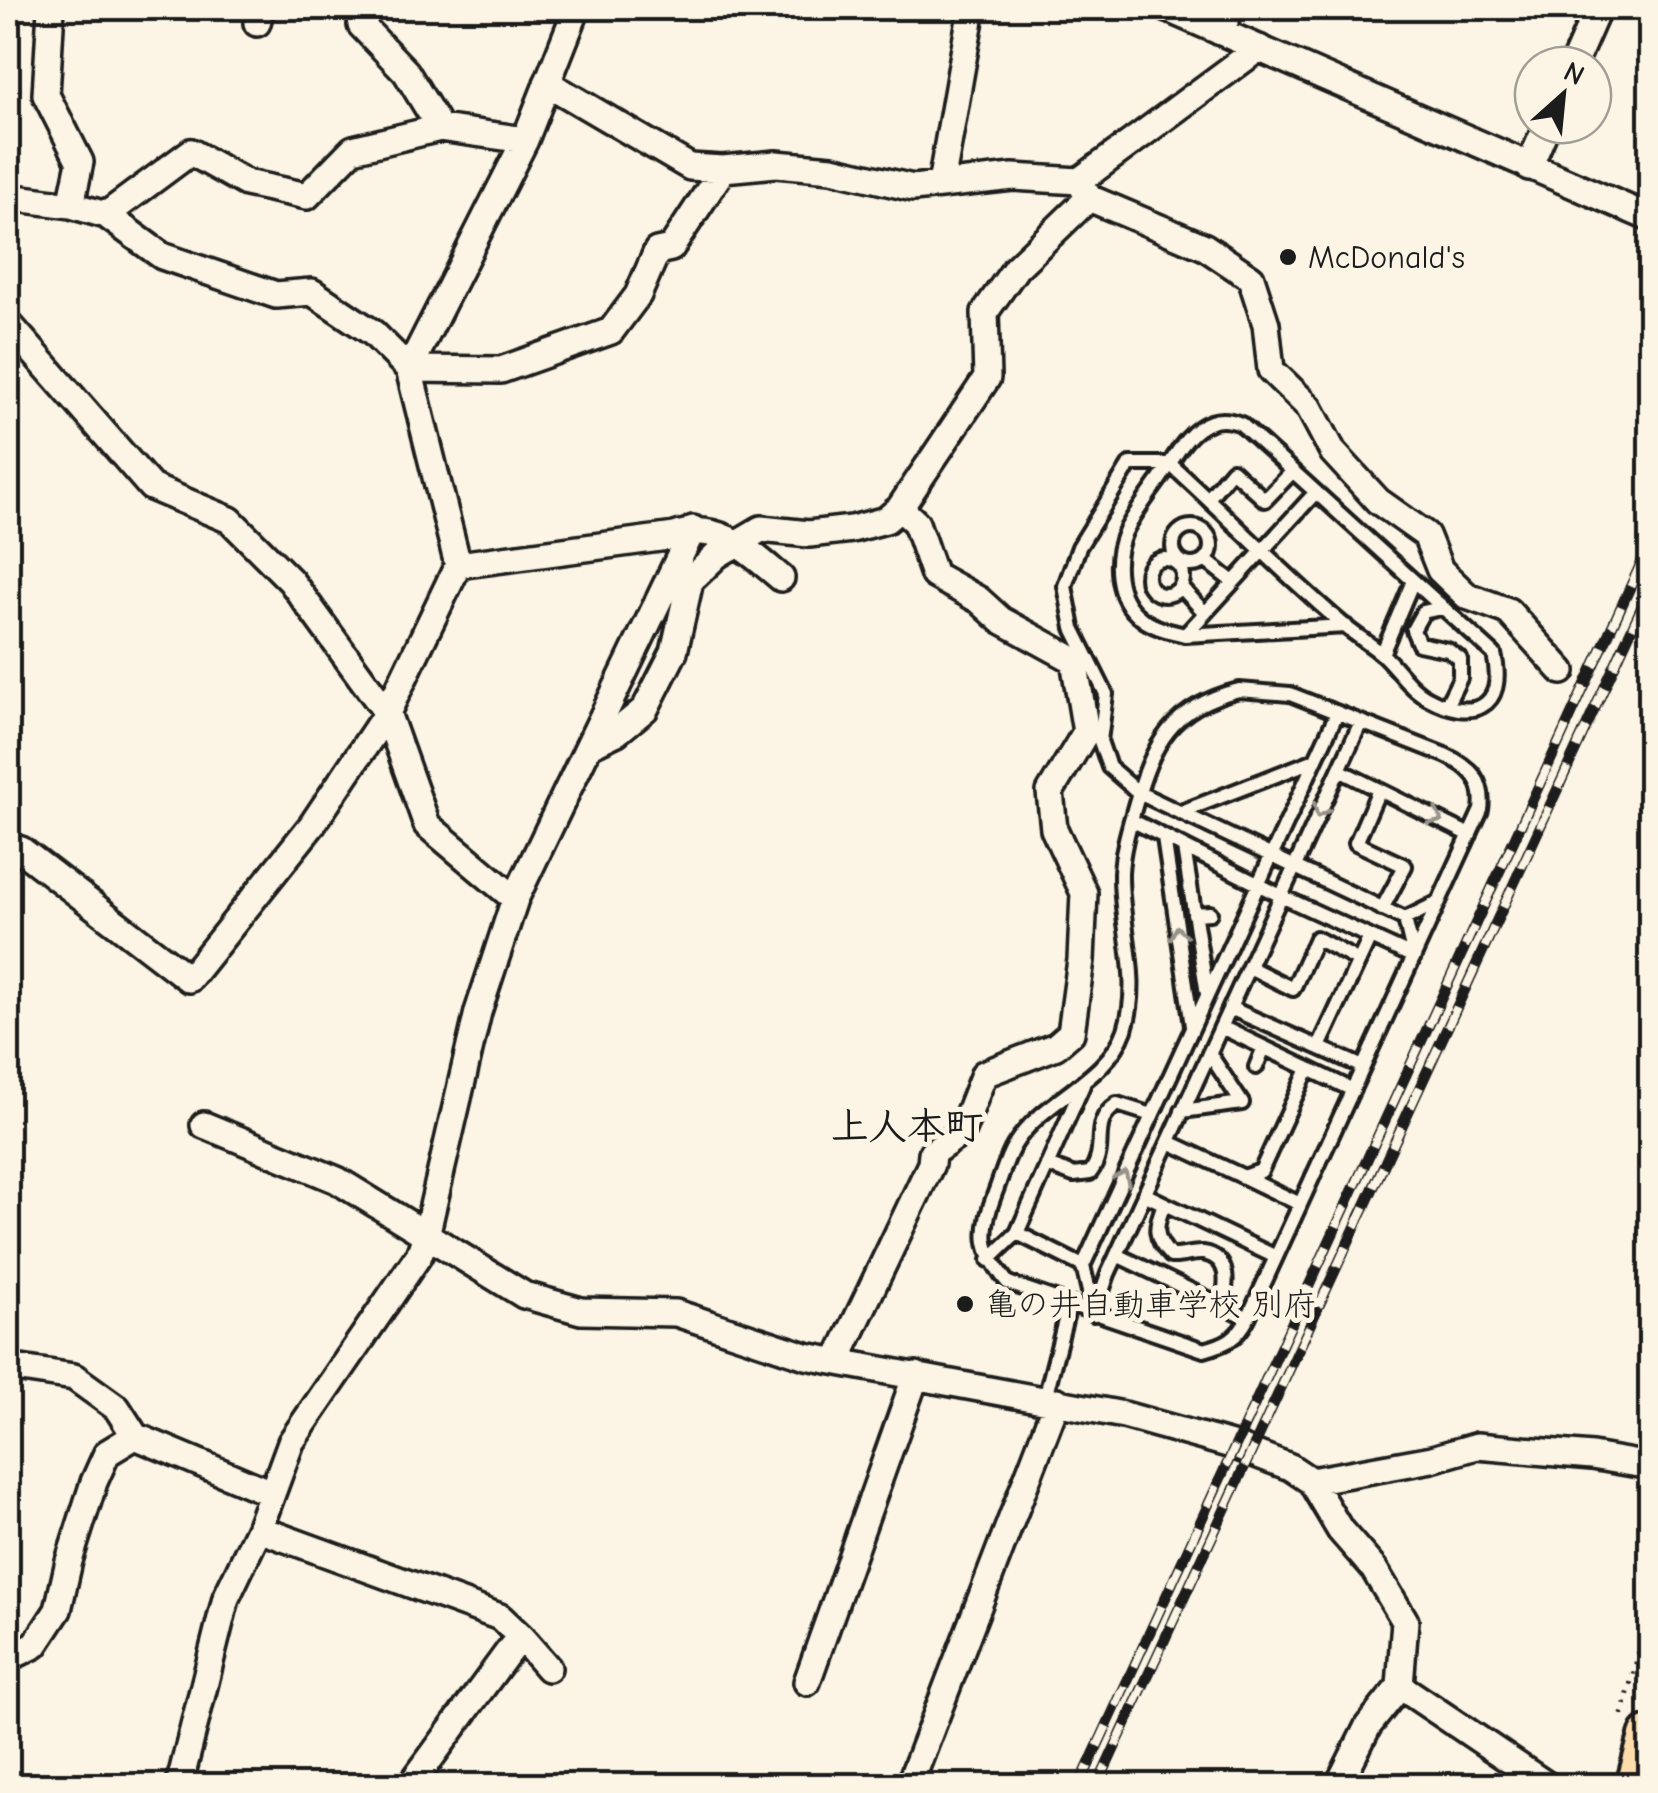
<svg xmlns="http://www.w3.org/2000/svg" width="1658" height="1793" font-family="'Comic Neue','Klee One',sans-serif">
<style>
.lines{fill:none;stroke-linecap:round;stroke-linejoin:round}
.service-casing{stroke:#1c1c1c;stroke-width:20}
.minor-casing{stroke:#1c1c1c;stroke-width:32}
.trunk-casing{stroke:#1c1c1c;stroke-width:48}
.path{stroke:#1c1c1c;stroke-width:5;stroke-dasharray:2.5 8;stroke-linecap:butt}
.service{stroke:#fcf5e5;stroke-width:12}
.minor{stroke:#fcf5e5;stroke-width:25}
.trunk{stroke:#fddcac;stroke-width:40}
.rail-casing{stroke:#1c1c1c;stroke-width:11}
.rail{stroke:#fcf5e5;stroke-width:8;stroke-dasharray:22;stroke-linecap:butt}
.oneway{stroke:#97938b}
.poi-dot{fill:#1c1c1c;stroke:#fcf5e5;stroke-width:4}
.labels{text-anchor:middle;stroke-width:10;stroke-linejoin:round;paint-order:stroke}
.poi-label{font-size:32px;fill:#1c1c1c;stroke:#fcf5e5;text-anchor:start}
.quarter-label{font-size:38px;font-weight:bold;fill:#1c1c1c;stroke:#fcf5e5}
</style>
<rect width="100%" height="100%" fill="#fcf5e5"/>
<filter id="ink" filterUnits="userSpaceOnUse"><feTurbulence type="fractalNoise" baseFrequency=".01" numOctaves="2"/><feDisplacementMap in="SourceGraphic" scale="20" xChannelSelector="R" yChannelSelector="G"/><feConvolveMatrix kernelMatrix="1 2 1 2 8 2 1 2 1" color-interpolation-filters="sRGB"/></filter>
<g filter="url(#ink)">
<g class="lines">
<!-- service casing -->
<g class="service-casing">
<path id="service" d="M1208,499L1232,470L1265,500L1293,471
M1173 546a19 19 0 1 1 38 0a19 19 0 1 1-38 0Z
M1147 577a18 18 0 1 1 36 0a18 18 0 1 1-36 0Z
M1205,560L1233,582
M1181,587L1205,613
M1441,608L1423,612L1413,630L1419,644L1448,650L1460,659V678L1446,706
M1346,626L1185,635C1170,631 1153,628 1141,618C1115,599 1113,560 1125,532C1134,514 1148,496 1160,479C1173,460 1187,430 1211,422C1222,418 1231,420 1241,424L1494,654C1507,709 1472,722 1428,698C1410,689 1398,669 1383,655C1372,645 1358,637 1346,627C1285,576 1229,517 1170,464H1130L1079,547L1065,586L1073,628L1106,694L1100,741L1109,767L1139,793L1405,919L1439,902
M1185,635L1316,492
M1382,654L1413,581
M1239,690L1290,694L1445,755C1471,767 1485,781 1481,810L1248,1318C1237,1339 1226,1344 1204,1350L1008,1283C981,1251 980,1232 995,1193C1001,1178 1006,1158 1015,1144C1042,1100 1107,1081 1125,1030C1142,978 1120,926 1121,873C1122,850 1129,827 1135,806C1153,743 1171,707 1239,690Z
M1339,770L1470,835
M1379,790L1356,843L1405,866L1382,909
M1181,812L1315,760
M1131,820L1281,896L1414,957
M1164,838L1192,1026
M1184,848L1207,994
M1194,914L1210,913
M1405,919L1414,957
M1249,967L1293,989L1316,938L1359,961
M1230,1008L1363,1067
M1221,1027L1353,1090
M1319,1047L1370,937
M1256,1067L1264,1047
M1182,1111L1242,1103L1209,1053
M1169,1142L1244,1177L1261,1171L1308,1069
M1047,1165L1074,1175L1090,1173C1110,1147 1087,1125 1117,1104L1152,1115
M1244,1177L1300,1204
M1144,1194L1276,1257
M1164,1204C1155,1226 1153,1238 1171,1256C1182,1257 1193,1252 1203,1253C1231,1257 1228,1286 1220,1305
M1017,1233L1083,1266L1094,1313
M1117,1255L1248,1318
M989,1260L1017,1233L1083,1085
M1083,1266L1337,713
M1094,1314L1108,1274L1361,722
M1045,1398L1069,1305"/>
</g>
<!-- minor casing -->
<g class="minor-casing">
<path id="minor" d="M51,8L46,95L80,162L71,205
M1166,8L1650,218
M257,23L261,8
M361,25L406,72L440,128
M1220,32L1231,8
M1573,65L1598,8
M547,83L690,167L723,169L776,164L832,169L913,188L1013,177L1079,181
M1529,167L1547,125
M941,184L972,8
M8,197L71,205L106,215L162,256L276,295L312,292L373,333L409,369L501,370L611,331L638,295L657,251L671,248L723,169
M1089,198L1205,247L1251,278L1266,324L1271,370L1309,407L1333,452L1378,501L1426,535L1440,570L1467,596L1508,611L1562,671
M106,215L191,152L246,183L307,196L353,149L440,128L525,140
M8,323L151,487L230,520L291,581L387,713L427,825L515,899
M458,565L675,536C717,520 750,552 781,578
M592,744L617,732L645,709L674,652L690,581L717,555L761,529L809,534L852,529L886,520L900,508L987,378L985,312L1016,268L1089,198L1079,181L1259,48
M8,846L21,850L189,979L312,825L387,713L458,565L409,369L525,140L577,8
M204,1125L337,1180L524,1295L581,1311L676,1313L806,1356L1124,1415L1235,1446L1290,1467L1311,1481L1432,1459L1477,1446L1592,1456L1650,1466
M837,1361L931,1164L932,1153L961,1133L984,1074L1056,1046L1071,1033L1081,960L1084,893L1054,829L1050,792L1086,732L1074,660L1001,620L979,600L934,575L916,523L900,508
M8,1367L74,1377L117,1408L135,1436L271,1493
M1311,1481L1340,1530L1374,1569L1405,1621L1400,1686L1368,1726L1338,1786
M259,1529L500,1617L520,1636L410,1786
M520,1636L548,1668
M8,1658L35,1645L58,1610L69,1561L94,1482L107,1453L135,1436
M807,1682L916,1375
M1400,1686L1548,1786
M179,1786L226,1598L259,1529L291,1442L419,1255L426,1236L478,1012L515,899L693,529
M909,1786L1057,1401"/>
</g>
<!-- trunk casing -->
<g class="trunk-casing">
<path id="trunk" d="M1637,1786L1650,1737"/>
</g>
<!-- path -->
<path class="path" d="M1622,1715L1650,1611"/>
<!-- service -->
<use href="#service" class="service"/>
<!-- minor -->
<use href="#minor" class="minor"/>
<!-- trunk -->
<use href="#trunk" class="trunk"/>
<!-- rail casing -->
<g class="rail-casing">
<path id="rail" d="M1079,1786L1650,544
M1097,1786L1650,589"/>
</g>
<!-- rail -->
<use href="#rail" class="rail"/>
</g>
<!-- one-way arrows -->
<defs><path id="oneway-chevron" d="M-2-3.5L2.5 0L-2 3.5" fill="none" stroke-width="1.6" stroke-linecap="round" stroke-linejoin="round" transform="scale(2.5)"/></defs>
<g class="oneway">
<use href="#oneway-chevron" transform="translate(1320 811) rotate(115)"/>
<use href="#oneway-chevron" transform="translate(1436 818) rotate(26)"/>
<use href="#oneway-chevron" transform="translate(1178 933) rotate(-98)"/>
<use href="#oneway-chevron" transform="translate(1123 1177) rotate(-65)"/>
</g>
</g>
<!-- markers -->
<g class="poi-dot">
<circle cx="1288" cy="257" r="10"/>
<circle cx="965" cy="1304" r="10"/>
</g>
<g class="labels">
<!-- poi labels -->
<g class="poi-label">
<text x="1308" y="268">McDonald's</text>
<text x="985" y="1315">亀の井自動車学校 別府</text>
</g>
<!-- quarter labels -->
<g class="quarter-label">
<text x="907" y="1139">上人本町</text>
</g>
</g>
<!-- margin -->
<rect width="1658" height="1793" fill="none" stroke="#fcf5e5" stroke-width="40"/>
<rect x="20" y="20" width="1618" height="1753" fill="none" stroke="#1c1c1c" stroke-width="4" filter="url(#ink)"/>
<!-- north arrow -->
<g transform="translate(1563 95) rotate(27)"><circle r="48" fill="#fcf5e5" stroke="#a29e95" stroke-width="2.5"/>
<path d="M0-8L18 38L0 25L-18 38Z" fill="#1c1c1c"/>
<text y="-15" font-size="28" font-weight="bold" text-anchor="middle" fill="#1c1c1c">N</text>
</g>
</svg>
